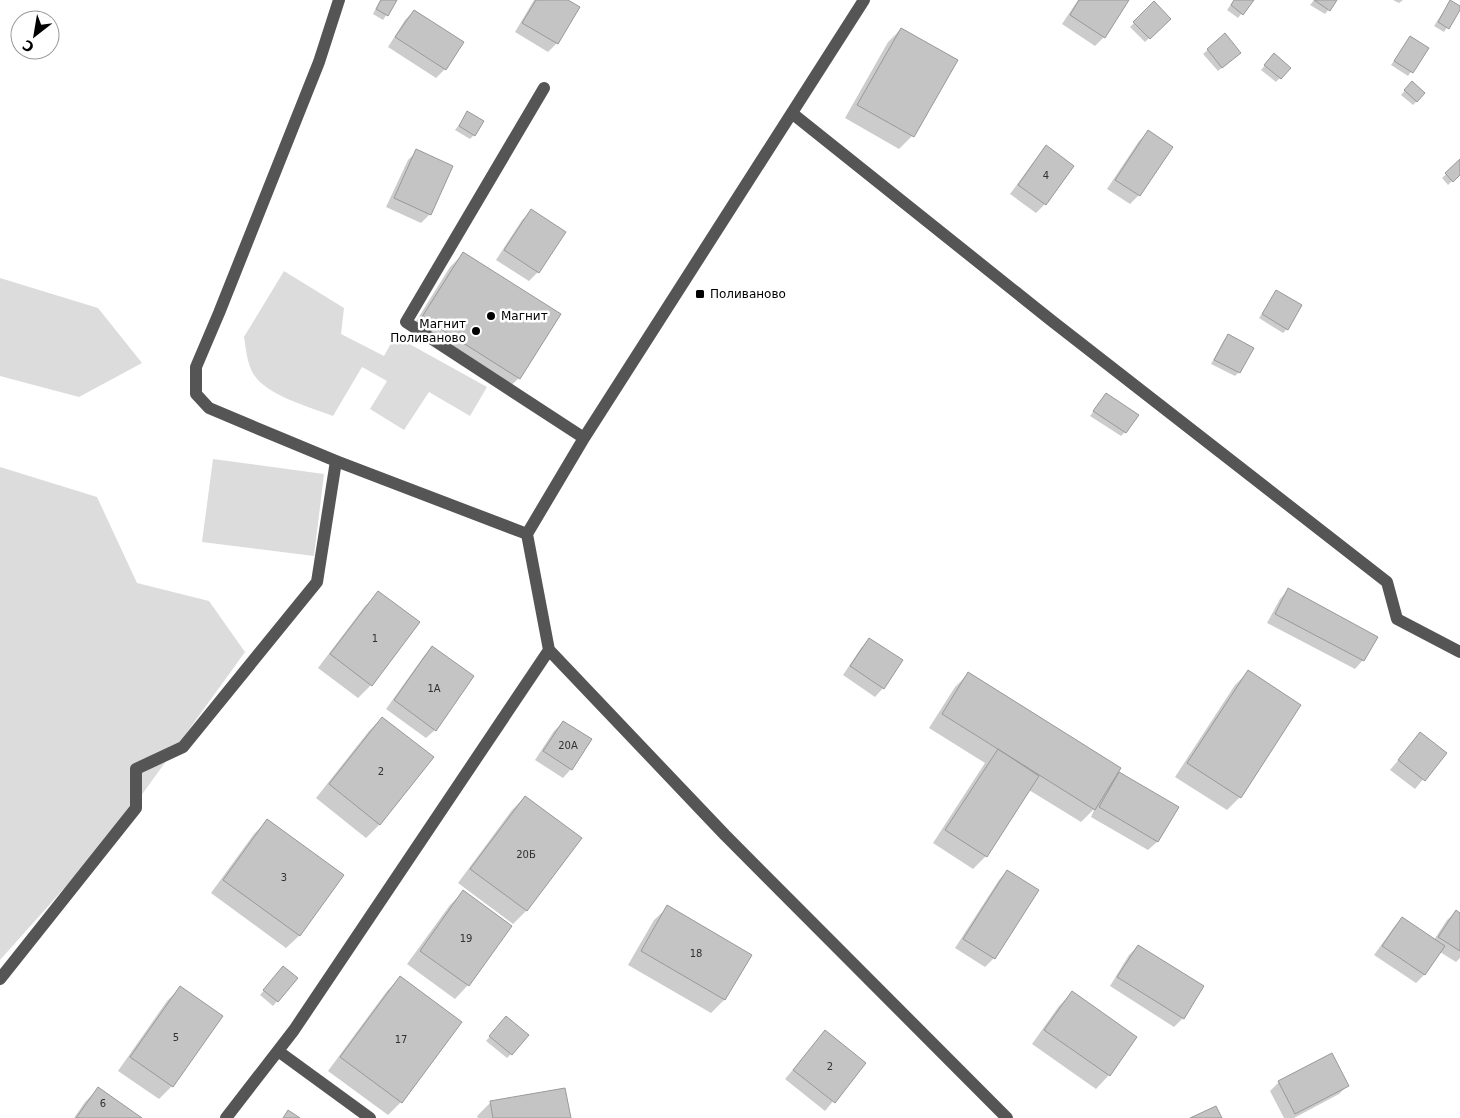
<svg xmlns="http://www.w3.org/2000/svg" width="1460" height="1118" font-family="'DejaVu Sans',sans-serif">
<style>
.green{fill:#dcdcdc}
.shadow{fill:#0003}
.building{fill:#c4c4c4;stroke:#999}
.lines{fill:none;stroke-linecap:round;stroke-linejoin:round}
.minor{stroke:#555;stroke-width:12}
.poi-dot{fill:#000;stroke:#fff;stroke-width:2}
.labels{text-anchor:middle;stroke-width:5;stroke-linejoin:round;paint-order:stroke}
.number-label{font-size:10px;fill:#313131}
.poi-label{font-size:12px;fill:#000;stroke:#fff;text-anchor:start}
</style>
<rect width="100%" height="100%" fill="#fff"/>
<!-- green -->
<path class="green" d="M284,271L344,308L341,334L384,356L395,336L487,387L470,416L429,392L404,430L370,409L387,381L362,367L333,416C310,407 268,396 254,375C247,364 246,349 244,337Z
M0,278L98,308L142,363L79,397L0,376Z
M213,459L324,474L314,556L202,542Z
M0,467L97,497L137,583L209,601L245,652L117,829L0,960Z"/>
<!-- shadow -->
<path class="shadow" d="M380,0H396L383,20L373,14Z
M534,0H566L557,43L548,52L515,32Z
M1078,0H1128L1104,37L1095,46L1062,24Z
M1234,0H1252L1238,18L1227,10Z
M1314,0H1336L1325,14L1310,5Z
M1393,0H1403L1399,3Z
M1450,1L1460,8L1444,32L1434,26Z
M1154,3L1169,19L1145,42L1130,27Z
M414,11L445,69L436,78L388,47L405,20Z
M901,29L912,136L899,149L845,118L888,42Z
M1225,35L1235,57L1218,71L1203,54Z
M1410,37L1428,49L1408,76L1391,65Z
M1270,59L1289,68L1276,82L1261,70Z
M1408,87L1417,101L1413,105L1401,95Z
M468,113L474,135L470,139L455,130Z
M1148,132L1171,147L1139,195L1130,204L1107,189L1139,141Z
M1047,147L1073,166L1045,204L1036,213L1010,194L1038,156Z
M417,151L430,214L421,223L386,207L408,160Z
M1460,161V173L1448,185L1442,178Z
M531,211L564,232L538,272L529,281L496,260L522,220Z
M463,254L559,315L519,378L505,391L410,331L450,267Z
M1277,291L1287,329L1283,333L1259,318Z
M1228,336L1239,372L1235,376L1211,364L1224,340Z
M1106,394L1125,432L1121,436L1090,416Z
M1288,590L1363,660L1355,669L1267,623L1280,599Z
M379,593L371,685L358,698L318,668L365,606Z
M869,640L883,688L875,697L843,675L861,648Z
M432,647L435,730L426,738L386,709L424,656Z
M1248,672L1240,797L1227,810L1175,777L1235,685Z
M968,674L1113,780L1120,774L1177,807L1157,842L1148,850L1091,817L1095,808L1081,822L1029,790L986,856L973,869L933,843L985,763L929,728L955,687Z
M382,718L432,758L379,825L366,838L316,798L369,731Z
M563,722L571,769L563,778L535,760L554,731Z
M1420,734L1445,753L1415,789L1390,770Z
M525,797L580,838L526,911L513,924L458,883L512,810Z
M267,821L300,935L286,948L211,893L254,834Z
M1007,871L1037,890L994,958L985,967L955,948L999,880Z
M463,892L468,985L455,999L407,964L450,905Z
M668,907L750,955L724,1000L711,1013L628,965L654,920Z
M1456,912L1460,914V958L1456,962L1440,952L1424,975L1416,983L1374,955L1394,927L1402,918L1434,940L1447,920Z
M1138,946L1183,1018L1174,1027L1110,986L1129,955Z
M279,972L296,978L273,1006L260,995Z
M400,978L401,1102L388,1115L328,1071L387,991Z
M180,988L172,1086L159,1099L118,1071L167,1001Z
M1072,993L1109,1075L1096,1089L1032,1044L1059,1006Z
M502,1022L511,1054L507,1058L486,1041Z
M825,1032L864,1063L825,1111L785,1079Z
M1331,1055L1348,1085L1339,1094L1294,1118H1284L1270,1091L1279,1082Z
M98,1089L140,1118H74L85,1102Z
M490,1103L569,1118H478L477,1116Z"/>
<!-- building -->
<path class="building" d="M381,0H397L388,16L376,9Z
M536,0H568L580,7L558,44L522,23Z
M1079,0H1129L1105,38L1070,15Z
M1234,0H1254L1243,15L1231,5Z
M1314,0H1337L1330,11Z
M1450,0L1460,6V10L1449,29L1438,22Z
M1154,1L1171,19L1150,39L1133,22Z
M414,10L464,42L446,70L395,37Z
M901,28L958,60L914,137L857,105Z
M1225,33L1241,53L1222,68L1207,49Z
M1410,36L1429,48L1413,73L1394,61Z
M1274,53L1291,68L1281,79L1264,65Z
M1412,81L1425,93L1417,102L1404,90Z
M467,111L484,121L475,136L459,126Z
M1148,130L1173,147L1140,196L1115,180Z
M1046,145L1074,166L1046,205L1018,185Z
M416,149L453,166L431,215L394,198Z
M1460,159V175L1453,182L1445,173Z
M531,209L566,232L539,273L504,250Z
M463,252L561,314L520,379L422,317Z
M1276,290L1302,305L1288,330L1262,314Z
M1228,334L1254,348L1240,373L1214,360Z
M1106,393L1139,415L1126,433L1093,411Z
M1288,588L1378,637L1364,661L1275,614Z
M378,591L420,622L372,686L330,654Z
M869,638L903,660L884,689L850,666Z
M432,646L474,676L436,731L394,700Z
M1248,670L1301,705L1241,798L1187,763Z
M968,672L1121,768L1095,810L942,714Z
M382,717L434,757L380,825L329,784Z
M563,721L592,739L572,770L543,751Z
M1420,732L1447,753L1425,781L1398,760Z
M998,749L1039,776L987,857L945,830Z
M1119,772L1179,807L1158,842L1099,807Z
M525,796L582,838L527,911L470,869Z
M267,819L344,875L300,936L223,880Z
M1007,870L1039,890L995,959L963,939Z
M463,890L512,926L469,986L420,951Z
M667,905L752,955L725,1000L641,951Z
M1456,910L1460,913V951L1438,937Z
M1402,917L1445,946L1425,975L1382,946Z
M1138,945L1204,986L1184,1019L1117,977Z
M283,966L298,978L278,1002L263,990Z
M400,976L462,1022L402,1103L340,1057Z
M180,986L223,1016L173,1087L130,1057Z
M1072,991L1137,1037L1110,1076L1044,1030Z
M506,1016L529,1035L512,1055L489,1036Z
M825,1030L866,1063L835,1103L793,1070Z
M1332,1053L1349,1086L1295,1114L1278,1081Z
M98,1087L142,1118H76Z
M565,1088L571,1118H493L490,1101Z
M1216,1106L1222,1118H1190Z
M288,1110L300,1118H283Z"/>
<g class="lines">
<!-- minor -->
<path class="minor" d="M339,0L319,62L219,313L196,367V394L209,408L254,427L336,461L527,534
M864,0L584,438L527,534L549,650L725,835L1007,1118
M544,88L406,322L584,438
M793,114L1052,321L1387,582L1397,619L1460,652
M0,979L136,808V769L183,747L317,582L336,461
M278,1051L370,1118
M226,1118L294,1030L549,650"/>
</g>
<!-- markers -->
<g class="poi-dot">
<rect x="695" y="289" width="10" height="10" rx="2.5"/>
<circle cx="491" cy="316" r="5"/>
<circle cx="476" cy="331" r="5"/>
</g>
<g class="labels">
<!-- number labels -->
<g class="number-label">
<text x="1046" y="179">4</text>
<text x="375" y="642">1</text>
<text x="434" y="692">1А</text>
<text x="568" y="749">20А</text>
<text x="381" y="775">2</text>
<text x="526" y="858">20Б</text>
<text x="284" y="881">3</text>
<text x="466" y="942">19</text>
<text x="696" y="957">18</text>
<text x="176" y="1041">5</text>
<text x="401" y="1043">17</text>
<text x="830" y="1070">2</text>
<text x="103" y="1107">6</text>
</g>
<!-- poi labels -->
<g class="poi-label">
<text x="710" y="298">Поливаново</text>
<text x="501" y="320">Магнит</text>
<text x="466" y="328" text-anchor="end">Магнит<tspan x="466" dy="14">Поливаново</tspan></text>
</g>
</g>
<!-- north arrow -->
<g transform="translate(35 35) rotate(211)"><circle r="24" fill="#ffffff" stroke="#999999"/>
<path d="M0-4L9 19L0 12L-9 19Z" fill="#000000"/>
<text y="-8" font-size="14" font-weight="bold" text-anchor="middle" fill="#000000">С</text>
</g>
</svg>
